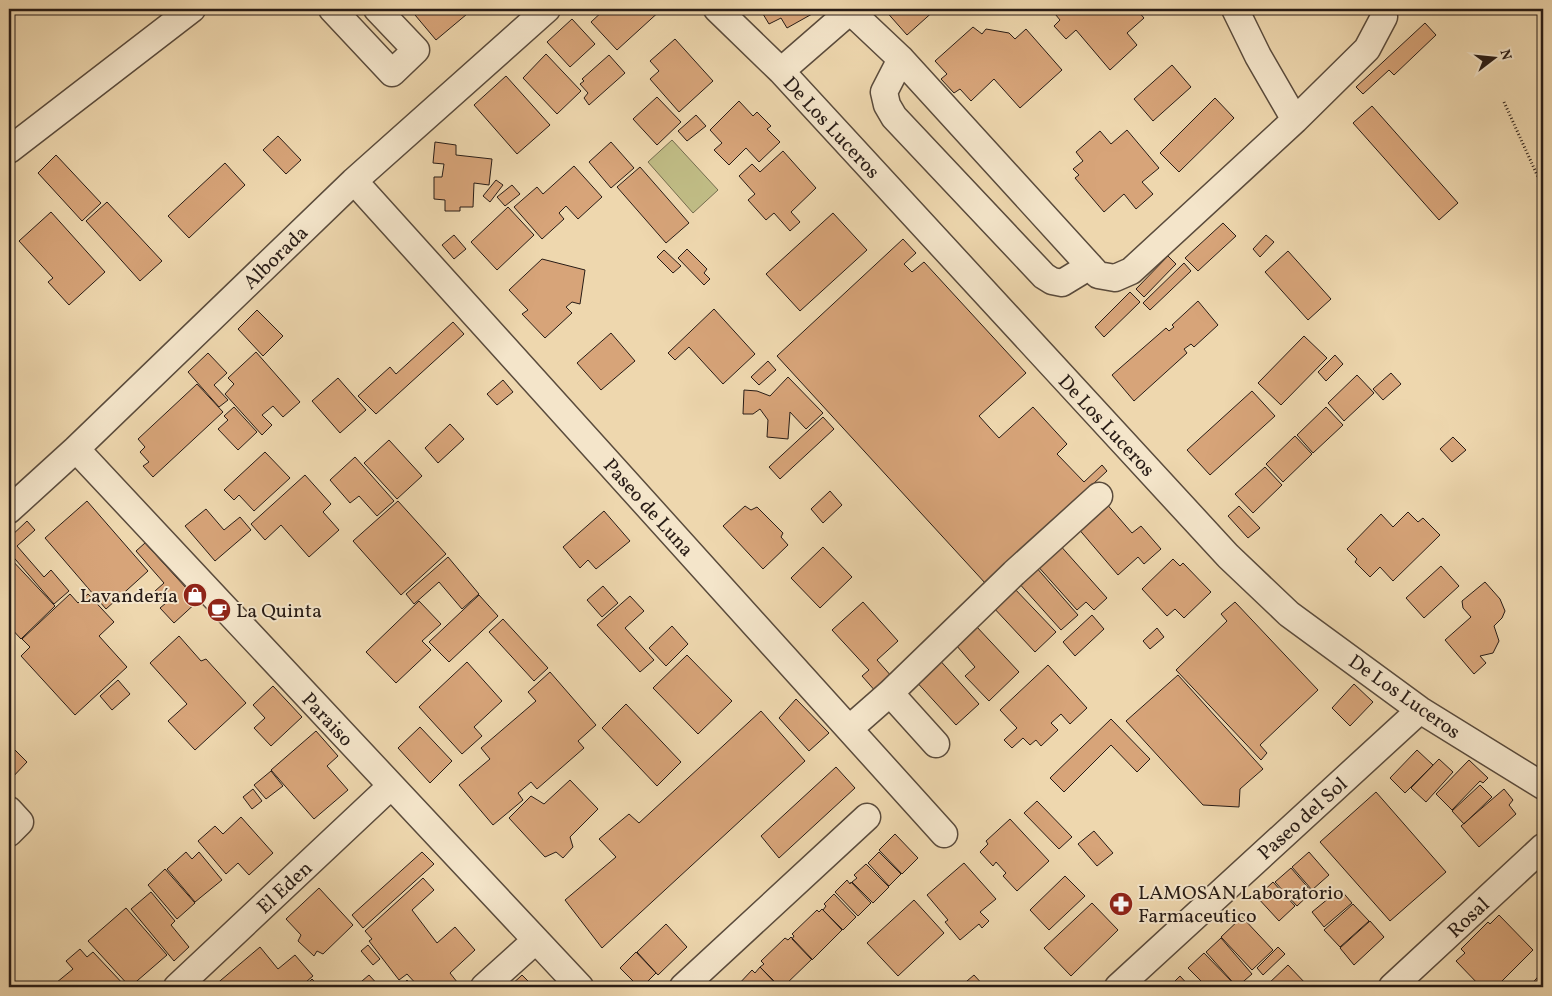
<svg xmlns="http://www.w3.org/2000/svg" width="1552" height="996" font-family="Vollkorn,serif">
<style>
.green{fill:#c0bc85;stroke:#746c4e}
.building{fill:#d7a479;stroke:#281c16}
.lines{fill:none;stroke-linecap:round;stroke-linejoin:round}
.minor-casing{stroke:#5a4b3c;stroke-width:29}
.path{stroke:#281c16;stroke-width:3;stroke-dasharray:1 2.5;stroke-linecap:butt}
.minor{stroke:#f4e5ca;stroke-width:26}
.labels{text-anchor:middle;stroke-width:4;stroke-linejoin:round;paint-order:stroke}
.street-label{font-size:20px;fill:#281c16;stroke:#f4e5ca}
.poi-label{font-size:20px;fill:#281c16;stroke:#f4e5ca;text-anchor:start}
</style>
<rect width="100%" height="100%" fill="#eed7ae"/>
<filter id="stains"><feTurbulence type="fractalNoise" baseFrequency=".004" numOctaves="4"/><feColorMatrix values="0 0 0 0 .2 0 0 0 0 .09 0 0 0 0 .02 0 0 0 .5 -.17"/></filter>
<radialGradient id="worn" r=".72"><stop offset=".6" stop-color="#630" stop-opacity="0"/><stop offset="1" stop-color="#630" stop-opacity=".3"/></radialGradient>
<!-- green -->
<path class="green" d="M672,140L718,190L693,213L648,162Z"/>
<!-- building -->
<path class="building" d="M410,9H473L436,40Z
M605,9H662L617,50L591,22Z
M760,9H810L812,14L787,28L781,18L769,24Z
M884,9H936L907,35Z
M1051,9H1136L1144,18L1127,33L1137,45L1110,70L1076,30L1066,39L1054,26L1060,20Z
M572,19L595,44L570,67L547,42Z
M1425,23L1436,35L1394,75L1389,70L1363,94L1356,87Z
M973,27L982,34L986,29L1009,33L1015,39L1026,29L1062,70L1020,108L994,79L971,101L960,89L954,93L941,79L947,74L935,61Z
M675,39L713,81L679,112L650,79L659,71L650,61Z
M546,54L581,91L557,114L523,78Z
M609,55L625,73L589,105L584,98L588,93L580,84L584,81L582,79Z
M1172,65L1191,87L1153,121L1134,99Z
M506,76L550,125L517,154L474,105Z
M657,97L681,122L657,145L633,119Z
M1215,98L1234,118L1179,172L1160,153Z
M739,101L753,116L757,112L771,126L767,129L780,142L759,162L746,148L729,165L714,150L722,143L710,130Z
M1372,106L1458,203L1439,220L1353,123Z
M696,115L706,126L687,141L678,131Z
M1127,130L1159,168L1142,182L1153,194L1136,209L1124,194L1104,212L1075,178L1079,175L1073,169L1083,161L1076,152L1100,131L1111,144Z
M278,136L301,160L286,174L263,150Z
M435,142L456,145V155L492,159L489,185L474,183L473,207H460V211H445V200L434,199V177H442L444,164L433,163Z
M611,142L634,168L611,188L589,162Z
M783,151L816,188L791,212L800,222L790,231L774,213L766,220L748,200L755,194L739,176L752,164L760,172Z
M56,155L101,203L82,221L38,173Z
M225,163L245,185L189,238L168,216Z
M574,166L602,197L578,219L566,206L559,213L564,219L542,239L514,207L537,187L543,194Z
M640,167L689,223L666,243L617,187Z
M496,180L503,185L490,202L483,196Z
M512,185L520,194L505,206L497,197Z
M107,202L162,261L140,281L86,221Z
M508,207L534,235L497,270L471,242Z
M51,212L105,272L69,305L48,282L53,278L19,241Z
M833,213L867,250L800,311L766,274Z
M1223,223L1236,236L1198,271L1185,258Z
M454,235L466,249L454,259L442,245Z
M1266,235L1274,242L1260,257L1253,249Z
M903,239L916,253L904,264L912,272L924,262L1026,373L979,416L999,438L1033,407L1067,444L1057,454L1084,482L1102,465L1107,471L986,584L777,356Z
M687,249L707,269L704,273L710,279L704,285L678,258Z
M664,250L681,266L673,273L657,257Z
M1288,251L1331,299L1308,320L1265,272Z
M1168,256L1176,264L1144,297L1136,289Z
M542,259L585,270L580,304L572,302L566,307L572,313L545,338L522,314L528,310L509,290Z
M1184,263L1191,271L1150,310L1143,303Z
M1130,292L1140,302L1104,337L1095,327Z
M1198,301L1218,325L1194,347L1191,344L1184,349L1187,353L1134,401L1112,375L1166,328L1169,331L1174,327L1172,325Z
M714,309L755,354L723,384L689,347L675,360L668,353Z
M257,310L283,336L263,356L238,329Z
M453,322L464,334L376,414L358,396L390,367L396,374Z
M611,333L635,361L601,390L577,363Z
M1304,336L1327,358L1281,405L1258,383Z
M256,352L300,402L283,417L273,406L262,415L272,425L262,435L225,394L234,384L228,378Z
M208,353L227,373L214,385L228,400L219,407L188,372Z
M1335,355L1343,364L1326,381L1318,372Z
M768,361L776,370L759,385L751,377Z
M1391,373L1401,384L1383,400L1373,389Z
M1357,375L1374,393L1344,421L1328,403Z
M788,377L823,413L806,429L790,412L788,439L767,437L768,420L760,409L753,414H743L744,390L757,391L770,396Z
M338,378L366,410L340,433L312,401Z
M503,380L513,392L497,405L487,394Z
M197,384L223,412L153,477L143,466L149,462L140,452L145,447L138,439Z
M1252,391L1275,416L1210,475L1187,450Z
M234,407L257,432L238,450L218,429L228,420L224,416Z
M1326,407L1343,425L1313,453L1297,435Z
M823,417L834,429L780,479L769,467Z
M450,424L464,439L438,463L425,448Z
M1295,436L1312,454L1283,482L1266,464Z
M1453,437L1466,450L1452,462L1440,449Z
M389,440L422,476L397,499L364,463Z
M265,452L290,478L254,511L239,495L234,500L224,490Z
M355,457L394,501L377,516L359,496L350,503L330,480Z
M1265,467L1282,485L1253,513L1235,494Z
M305,475L331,504L323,512L339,530L309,557L281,525L265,540L251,524Z
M830,491L842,505L823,523L811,509Z
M87,501L148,571L106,609L45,538Z
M398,501L446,554L401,595L353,541Z
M1105,502L1132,533L1141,526L1161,549L1144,564L1138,557L1118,575L1077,527Z
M745,506L751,510L757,507L783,533L781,537L788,545L763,569L723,526Z
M1239,506L1260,528L1248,538L1228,516Z
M206,509L224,530L240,517L251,530L215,561L185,526Z
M604,511L630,541L596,569L588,560L580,568L563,547Z
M1408,512L1418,522L1423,518L1440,535L1393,581L1380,567L1370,577L1355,562L1357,559L1347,549L1381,514L1393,527Z
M27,521L35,530L17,546L44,577L51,570L69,591L54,604L9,552V538Z
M145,543L198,601L174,623L160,608L166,603L155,591L164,583L136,551Z
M1058,543L1107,598L1094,610L1086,602L1077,610L1035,563Z
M823,547L852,577L820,608L791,578Z
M9,557L55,606L21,639L9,626Z
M448,557L479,594L462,609L439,582L414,604L406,594Z
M1173,559L1180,566L1183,563L1211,592L1184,618L1175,609L1167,616L1142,589Z
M1035,566L1078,615L1061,630L1017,581Z
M1441,566L1459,586L1424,618L1406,598Z
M1485,582L1500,599L1505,611L1502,618L1494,626L1499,641L1493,653L1480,656L1486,663L1474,674L1445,640L1471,617L1463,608L1462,601Z
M603,586L618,603L602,617L587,600Z
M1012,586L1056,632L1035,652L992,606Z
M70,594L78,603L88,594L114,622L99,636L127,667L75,715L21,656L30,647L22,639Z
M479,595L498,616L449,662L429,642Z
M630,596L644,611L625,628L654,660L640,672L597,625Z
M419,601L441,624L422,641L431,650L396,683L366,652Z
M863,602L898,641L877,660L893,678L877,693L862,676L869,670L832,630Z
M1235,602L1318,690L1260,745L1267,753L1261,760L1176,670L1227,621L1221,614Z
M1092,615L1104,629L1075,656L1063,642Z
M503,619L548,668L534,681L489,632Z
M672,626L688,644L666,666L649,648Z
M976,626L1019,672L989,701L965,676L975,667L956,645Z
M1157,628L1164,637L1150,649L1143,641Z
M179,636L201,661L206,659L246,703L195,750L168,721L187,704L150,663Z
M687,655L732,701L698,734L653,688Z
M937,657L979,704L956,725L913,678Z
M467,662L502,701L474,727L482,736L462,754L419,707Z
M1048,665L1087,708L1070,724L1061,714L1051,723L1058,730L1041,746L1036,740L1030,745L1023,738L1012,748L1004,740L1017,728L1000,710Z
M550,672L596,725L578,741L584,748L537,789L531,782L518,793L523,800L493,825L459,785L490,759L481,748L536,701L528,692Z
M1178,675L1263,769L1240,789L1239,807L1203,805L1126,721Z
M118,680L130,694L112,710L100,696Z
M1354,684L1373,702L1350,726L1332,708Z
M273,686L302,717L271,746L254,728L265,718L253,705Z
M796,699L829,733L809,751L779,718Z
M626,704L681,762L657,786L602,728Z
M761,711L805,761L602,948L565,900L616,857L599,839L629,814L639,823Z
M1111,719L1150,759L1137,772L1111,745L1064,792L1050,778Z
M420,727L452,761L430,783L398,748Z
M316,731L338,756L327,766L348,790L314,819L271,770Z
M12,747L27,762L9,781V751Z
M1417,750L1433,765L1405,793L1390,778Z
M1439,759L1453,772L1426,802L1411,788Z
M1469,760L1488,778L1483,783L1480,781L1452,810L1436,794Z
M836,767L855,788L779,858L761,836Z
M271,771L283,786L266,799L254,785Z
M570,780L598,809L570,837L573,847L563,858L556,852L545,857L509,818L531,796L544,804Z
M1480,785L1492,797L1464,824L1452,811Z
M253,789L262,801L252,809L243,797Z
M1504,789L1513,800L1509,805L1516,814L1479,847L1461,826Z
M1376,792L1446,872L1390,921L1320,842Z
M1037,801L1072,837L1059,849L1024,813Z
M241,817L273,853L249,875L238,863L226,874L198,841L215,826L223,834Z
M1010,819L1049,861L1017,891L1003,876L1006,873L996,862L993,866L980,852L988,844L986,841Z
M1094,831L1113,853L1097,866L1078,844Z
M895,834L918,858L902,874L879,850Z
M186,852L192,859L199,852L222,880L195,902L167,869Z
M422,852L434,864L363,928L352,915Z
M879,852L901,874L889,886L868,863Z
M1309,852L1329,875L1312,890L1292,867Z
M964,863L996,899L980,912L989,921L982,928L979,924L960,940L945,922L948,920L927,895Z
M866,864L889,887L873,903L852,882L857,878L854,875Z
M1291,868L1312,892L1297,906L1275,882Z
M165,869L195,903L177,919L148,885Z
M1065,876L1085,896L1049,930L1030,910Z
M423,878L434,890L412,910L437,943L455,927L475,950L450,973L461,987H419L407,974L399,980L369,941L372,939L365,931Z
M847,880L850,884L851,882L871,903L858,916L835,892Z
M1273,882L1295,906L1279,921L1257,897Z
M319,888L353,925L323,954L317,951L314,956L298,941L301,935L286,919Z
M1340,889L1352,903L1324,927L1312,912Z
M151,892L175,921L171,925L189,947L174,961L131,909Z
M834,894L856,917L843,930L823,910L826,906L824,904Z
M914,900L944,933L898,976L867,943Z
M1092,903L1118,930L1071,976L1044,948Z
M1353,904L1369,921L1340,947L1324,930Z
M126,908L167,955L130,987L88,941Z
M822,909L842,930L812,960L792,939L794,936L792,934L817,910L819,912Z
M1499,915L1533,950L1496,987H1481L1456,961L1465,953L1461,949L1488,922L1490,924Z
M1242,917L1273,950L1252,970L1221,937Z
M1370,921L1384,937L1354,965L1340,948Z
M666,924L687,947L658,975L637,952Z
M791,937L812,959L783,987H780L760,967L764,964L761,961L785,938L788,940Z
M1221,938L1252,974L1237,987L1206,952Z
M368,945L380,959L373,965L361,951Z
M260,947L278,969L295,955L313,976L300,987H215L214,986Z
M1278,947L1285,954L1263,975L1257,968Z
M80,949L87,957L93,952L126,987H51L73,969L66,961Z
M636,952L656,973L642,987H639L620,968Z
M1204,953L1237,987H1207L1188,968Z
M1288,965L1307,985L1305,987H1270L1267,985Z
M760,967L779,987H736L752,970L755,973Z
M1543,971V987H1529Z
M369,975L380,987H355Z
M522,975L534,987H509Z
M974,975L985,987H960Z
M1180,976L1190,987H1169Z
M312,979L320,987H304Z
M407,980L413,987H400Z"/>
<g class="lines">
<!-- minor casing -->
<g class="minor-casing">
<path id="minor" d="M332,9L392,73L416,50L377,9
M717,9L781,71L1228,556L1289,614L1420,710L1543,786
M848,9L901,59L1098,275L1115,278L1131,271L1295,120L1367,49L1384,17L1383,9
M1235,9L1258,56L1295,120
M901,59L884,92L887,105L894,117L1044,276L1052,281L1062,283L1090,266
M781,71L850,11
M9,150L192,9
M354,181L944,834
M76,449L580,987
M9,510L76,449L354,181L547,9
M890,693L1014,573L1099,496
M849,729L890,693L936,744
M9,810L20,822L9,833
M177,987L391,786
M484,987L536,940
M683,987L867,817
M1118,987L1420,710
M1392,987L1543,847"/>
</g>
<!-- path -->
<path class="path" d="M1504,102L1543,188"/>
<!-- minor -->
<use href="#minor" class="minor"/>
</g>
<!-- icons -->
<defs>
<g id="shop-disc" transform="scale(1.25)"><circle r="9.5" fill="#8f2418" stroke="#f4e5ca"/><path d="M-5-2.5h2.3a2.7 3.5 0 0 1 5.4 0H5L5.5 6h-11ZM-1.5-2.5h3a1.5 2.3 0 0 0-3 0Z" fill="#fff"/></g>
<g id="cafe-disc" transform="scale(1.25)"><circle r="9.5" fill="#8f2418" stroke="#f4e5ca"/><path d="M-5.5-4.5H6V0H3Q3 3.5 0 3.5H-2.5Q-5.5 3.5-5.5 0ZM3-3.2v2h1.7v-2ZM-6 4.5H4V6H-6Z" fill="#fff"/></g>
<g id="pharmacy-disc" transform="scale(1.25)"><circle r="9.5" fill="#8f2418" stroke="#f4e5ca"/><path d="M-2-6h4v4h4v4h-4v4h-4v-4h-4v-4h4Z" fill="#fff"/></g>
</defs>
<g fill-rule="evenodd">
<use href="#shop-disc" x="195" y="595"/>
<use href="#cafe-disc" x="219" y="610"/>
<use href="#pharmacy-disc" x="1121" y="904"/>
</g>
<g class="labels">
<!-- street labels -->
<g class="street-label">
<text transform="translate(832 127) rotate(47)" y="7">De Los Luceros</text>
<text transform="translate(275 257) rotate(-44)" y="7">Alborada</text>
<text transform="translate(1107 425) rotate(47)" y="7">De Los Luceros</text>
<text transform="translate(649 507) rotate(48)" y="7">Paseo de Luna</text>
<text transform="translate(1405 696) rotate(35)" y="7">De Los Luceros</text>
<text transform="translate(328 719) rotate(47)" y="7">Paraiso</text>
<text transform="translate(1302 818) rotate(-42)" y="7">Paseo del Sol</text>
<text transform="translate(284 887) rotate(-43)" y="7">El Eden</text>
<text transform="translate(1468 917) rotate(-43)" y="7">Rosal</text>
</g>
<!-- poi labels -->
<g class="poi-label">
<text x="178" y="602" text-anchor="end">Lavandería</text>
<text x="236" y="617">La Quinta</text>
<text x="1138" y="899">LAMOSAN Laboratorio<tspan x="1138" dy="23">Farmaceutico</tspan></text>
</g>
</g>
<!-- margin -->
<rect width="1552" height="996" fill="none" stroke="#eed7ae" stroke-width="30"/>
<rect x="10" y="10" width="1532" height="976" fill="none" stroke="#281c16" stroke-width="2.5"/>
<rect x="15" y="15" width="1522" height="966" fill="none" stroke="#281c16"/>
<!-- north arrow -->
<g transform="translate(1494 58) rotate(74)" stroke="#f4e5ca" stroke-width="4" paint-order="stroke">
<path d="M0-4L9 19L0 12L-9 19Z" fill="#281c16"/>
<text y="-8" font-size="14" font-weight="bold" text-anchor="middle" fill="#281c16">N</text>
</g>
<rect width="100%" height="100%" filter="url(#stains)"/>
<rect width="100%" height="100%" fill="url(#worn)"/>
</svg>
